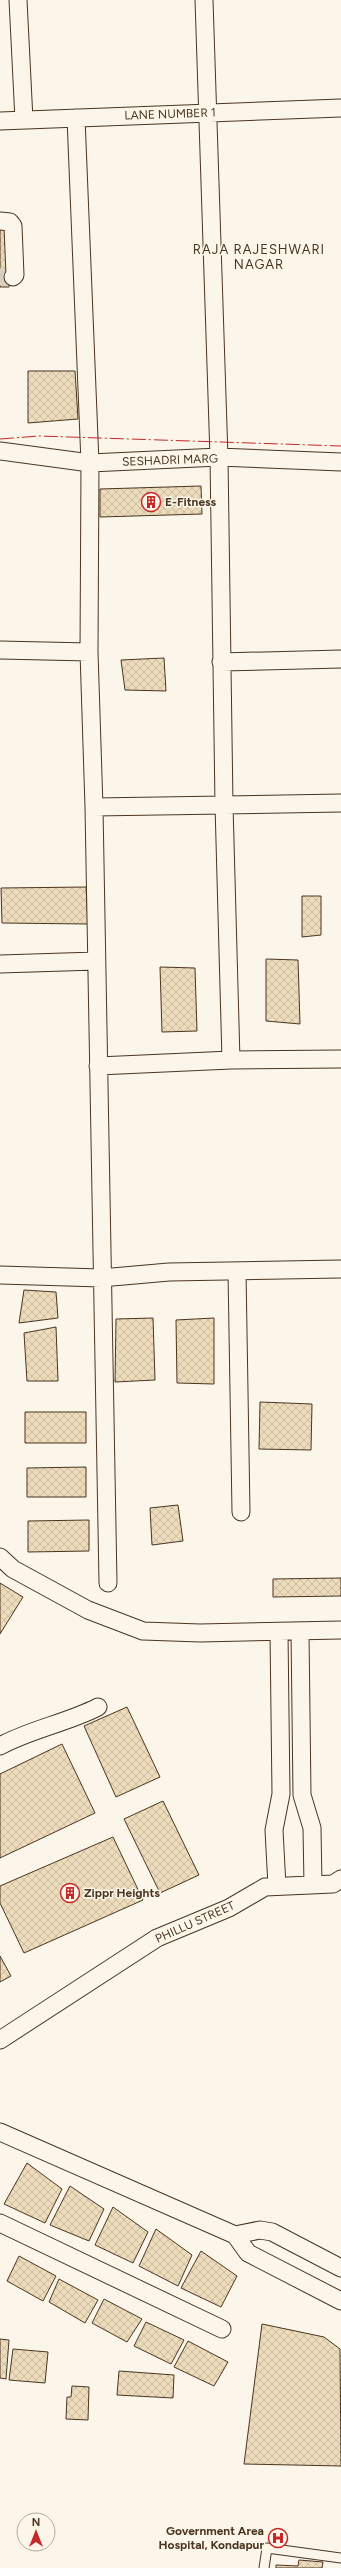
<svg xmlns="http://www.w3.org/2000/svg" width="341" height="2568" font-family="Figtree,sans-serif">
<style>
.building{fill:url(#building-cross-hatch);stroke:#4a3520}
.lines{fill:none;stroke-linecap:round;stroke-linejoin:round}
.minor-tunnel{stroke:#d8cfc1;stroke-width:17;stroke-dasharray:17 8;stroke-linecap:butt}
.service-casing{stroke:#4a3520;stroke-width:11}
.minor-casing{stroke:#4a3520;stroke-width:19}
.service{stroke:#fbf6e9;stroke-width:9}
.minor{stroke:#fbf6e9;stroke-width:17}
.power{stroke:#c62828;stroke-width:1;stroke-dasharray:14 3 2 3;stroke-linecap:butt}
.labels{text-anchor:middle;stroke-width:3;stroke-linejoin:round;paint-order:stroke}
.street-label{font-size:12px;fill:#4a3520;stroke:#fbf6e9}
.poi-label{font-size:12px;font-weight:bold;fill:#4a3520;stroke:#fbf6e9;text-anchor:start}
.neighbourhood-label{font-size:13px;letter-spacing:1px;fill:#4a3520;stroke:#fbf6e9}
</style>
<defs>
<pattern id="building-cross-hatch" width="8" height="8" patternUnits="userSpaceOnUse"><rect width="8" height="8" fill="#ecdcbc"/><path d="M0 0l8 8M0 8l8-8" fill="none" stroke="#ccbda1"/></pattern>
</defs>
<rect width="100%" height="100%" fill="#fbf6e9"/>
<!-- building -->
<path class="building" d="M0,225H8L9,287H0Z
M28,371H75L78,419L28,423Z
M201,486L202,514L100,517V489Z
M164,658L166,691L125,690L121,660Z
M86,887L88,924L2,923L1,888Z
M302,896H321V935L302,937Z
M266,959L298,960L300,1024L266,1021Z
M160,967L195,968L197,1031L162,1032Z
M24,1290L56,1292L58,1318L19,1323Z
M153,1318L155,1380L115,1382L116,1319Z
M214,1318V1384L177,1383L176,1320Z
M56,1327L58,1381H27L24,1333Z
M260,1402L312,1404L311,1450L259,1449Z
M25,1412H86V1443H25Z
M86,1467V1497H27V1468Z
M178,1505L183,1541L152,1545L150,1508Z
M89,1520V1551L28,1552V1521Z
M341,1578V1596L273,1597V1579Z
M0,1583L23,1597L0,1634Z
M127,1707L160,1777L116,1797L84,1726Z
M62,1744L95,1813L0,1858V1774Z
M163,1801L199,1875L160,1893L124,1819Z
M113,1837L143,1900L24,1953L0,1903V1886Z
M0,1956L11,1976L0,1982Z
M27,2163L62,2189L45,2223L4,2204Z
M70,2186L104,2209L89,2241L50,2225Z
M113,2207L148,2232L133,2263L95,2245Z
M156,2229L192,2255L178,2286L139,2266Z
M201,2251L237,2276L221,2307L181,2288Z
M19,2256L56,2276L43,2301L7,2281Z
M59,2279L98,2300L85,2323L49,2302Z
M104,2299L142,2319L127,2342L92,2323Z
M146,2322L184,2340L171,2364L134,2346Z
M262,2324L324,2337L340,2349L341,2466L244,2464Z
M0,2339L9,2340L6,2379L0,2378Z
M188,2341L228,2362L214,2386L174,2367Z
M13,2349L48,2352L45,2383L9,2380Z
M119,2371L174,2375L173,2398L117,2395Z
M72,2386L89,2387L88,2420L66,2419L67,2397H71Z
M299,2560L323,2562L322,2568H276V2565L298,2566Z"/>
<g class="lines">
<!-- minor-tunnel -->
<path class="minor-tunnel" d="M0,277H13"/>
<!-- service casing -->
<g class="service-casing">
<path id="service" d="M264,2568L267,2548L341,2558"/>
</g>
<!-- minor casing -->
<g class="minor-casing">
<path id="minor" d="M18,0L24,120
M204,0L219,457L224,805L231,1060L341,1059
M76,118L90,463L89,652L94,807L108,1583
M0,121L341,108
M0,221L10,222L13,226L15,275L13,277
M0,451L90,463L219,457L341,462
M0,650L89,652
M221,662L341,659
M94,807L341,803
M0,964L96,961
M98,1066L231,1060
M237,1271L241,1512
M0,1275L101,1278L169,1272L341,1269
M0,1557L13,1569L88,1610L143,1631L200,1633L341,1630
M300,1632L302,1795L312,1828L313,1885
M0,1746C31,1729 67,1723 98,1707
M277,1886L274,1830L281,1794L279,1632
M0,2040L157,1938L229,1908L265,1887L333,1884L341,1879
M0,2132L235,2235L248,2253L341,2301
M0,2223L222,2329
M235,2235L260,2230L272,2232L341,2268"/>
</g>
<!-- service -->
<use href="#service" class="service"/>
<!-- minor -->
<use href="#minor" class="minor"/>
<!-- power -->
<path class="power" d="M0,439L39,436L341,446"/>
</g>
<!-- icons -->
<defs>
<g id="building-ring" transform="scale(1)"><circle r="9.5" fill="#fbf6e9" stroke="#c62828" stroke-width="1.5"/><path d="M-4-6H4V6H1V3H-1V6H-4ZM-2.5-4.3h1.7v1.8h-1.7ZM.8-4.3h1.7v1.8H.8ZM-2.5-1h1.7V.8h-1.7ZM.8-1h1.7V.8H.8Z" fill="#c62828"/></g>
<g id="hospital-ring" transform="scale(1)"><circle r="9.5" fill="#fbf6e9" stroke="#c62828" stroke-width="1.5"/><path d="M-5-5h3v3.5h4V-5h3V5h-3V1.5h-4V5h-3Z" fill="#c62828"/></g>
</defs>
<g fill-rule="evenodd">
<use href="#building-ring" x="151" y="502"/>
<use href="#building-ring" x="70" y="1893"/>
<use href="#hospital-ring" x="278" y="2538"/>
</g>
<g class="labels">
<!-- street labels -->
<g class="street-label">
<text transform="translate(170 114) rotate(-2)" y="4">LANE NUMBER 1</text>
<text transform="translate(170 460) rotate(-2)" y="4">SESHADRI MARG</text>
<text transform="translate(195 1922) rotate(-24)" y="4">PHILLU STREET</text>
</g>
<!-- poi labels -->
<g class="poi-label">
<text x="165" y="506">E-Fitness</text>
<text x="84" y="1897">Zippr Heights</text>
<text x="264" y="2535" text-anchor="end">Government Area<tspan x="264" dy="14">Hospital, Kondapur</tspan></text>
</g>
<!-- neighbourhood labels -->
<g class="neighbourhood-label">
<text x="259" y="254">RAJA RAJESHWARI<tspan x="259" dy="15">NAGAR</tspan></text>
</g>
</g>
<!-- north arrow -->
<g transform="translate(36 2532)"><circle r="19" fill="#fbf6e9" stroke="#b4a999"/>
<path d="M0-3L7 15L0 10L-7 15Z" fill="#c62828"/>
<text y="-6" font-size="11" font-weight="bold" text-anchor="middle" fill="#4a3520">N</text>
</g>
</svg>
